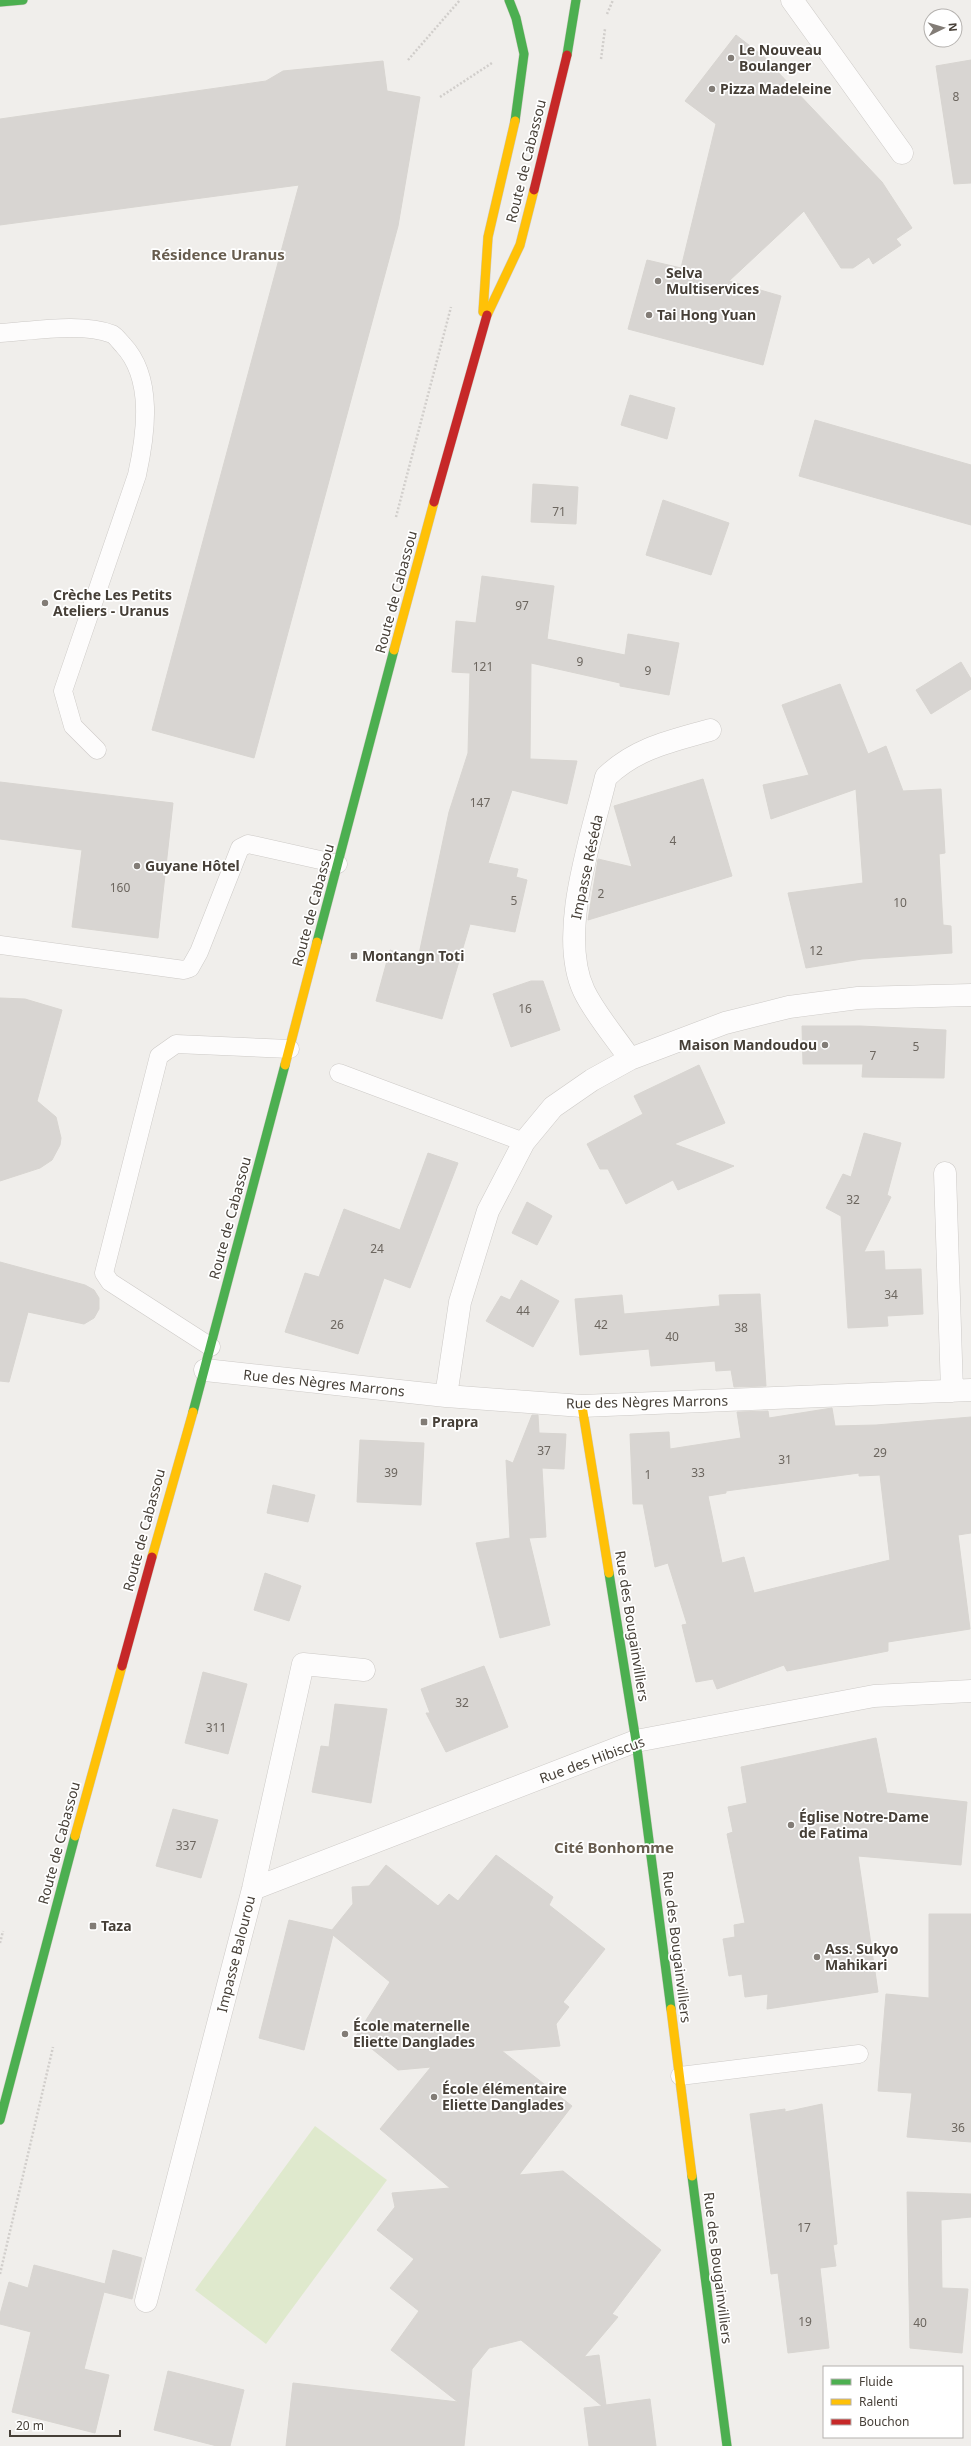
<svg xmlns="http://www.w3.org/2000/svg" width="971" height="2446" font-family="'Noto Sans',sans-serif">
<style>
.green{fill:#dfe9cd}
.building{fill:#d8d5d2;stroke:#d8d5d1;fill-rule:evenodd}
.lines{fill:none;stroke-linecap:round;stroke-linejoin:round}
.lane-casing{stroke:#cdcac7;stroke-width:19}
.street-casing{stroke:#cdcac7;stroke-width:23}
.fast-casing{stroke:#cecac2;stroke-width:10}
.slow-casing{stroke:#cecac2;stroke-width:10}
.jam-casing{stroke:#cecac2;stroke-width:10}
.path{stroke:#d1cecb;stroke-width:2.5;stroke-dasharray:2 2;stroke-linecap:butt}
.lane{stroke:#fdfcfc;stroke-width:18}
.street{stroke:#fdfcfc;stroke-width:22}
.fast{stroke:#4caf50;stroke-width:9}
.slow{stroke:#ffc107;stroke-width:9}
.jam{stroke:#c62828;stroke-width:9}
.poi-dot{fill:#827c76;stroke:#fff;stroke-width:1.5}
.labels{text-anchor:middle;stroke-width:3.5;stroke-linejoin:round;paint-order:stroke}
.number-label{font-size:12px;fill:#6c665f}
.poi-label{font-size:14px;font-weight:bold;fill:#463f37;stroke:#fff;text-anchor:start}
.street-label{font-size:14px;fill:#463f37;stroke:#fff}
.neighbourhood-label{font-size:15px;font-weight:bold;fill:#685d4f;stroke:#fff}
</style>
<rect width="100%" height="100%" fill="#f0eeeb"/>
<!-- green -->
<path class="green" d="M315,2126L387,2180L266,2344L195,2290Z"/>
<!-- building -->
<path class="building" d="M736,35L777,67L775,69L882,182L912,228L896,239L901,245L873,264L869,257L853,268H841L804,211L729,281L781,296L763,365L628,329L647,260L681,268L716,124L685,101Z
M971,60V183L954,184L936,66Z
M383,61L387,91L420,97L398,226L254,758L152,730L299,185L0,225V119L266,81L283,71Z
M630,395L675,408L667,439L621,425Z
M815,420L971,465V525L799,476Z
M533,484L578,487L576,524L531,522Z
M663,500L729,523L711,575L646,555Z
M482,576L554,586L547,639L625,655L628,634L679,643L669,695L620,686V683L531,663L530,759L577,761L567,804L512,790L488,863L518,869L516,877L527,880L515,932L470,924L442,1019L376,1001L390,950L418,959L449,812L468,753L470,673L452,672L456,621L476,623Z
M961,662L971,679V689L931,714L916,690Z
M840,684L868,754L886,746L903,791L941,789L945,853L939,854L943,925L951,926L952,953L862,959L806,968L788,893L863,883L856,789L771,819L763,785L809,775L782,705Z
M703,779L732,876L588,920L598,859L632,867L614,806Z
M0,782L173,803L158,938L72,927L82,850L0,839Z
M531,981H543L560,1030L511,1047L493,994Z
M0,998L25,999L62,1010L37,1101L56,1117L61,1138L60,1145L52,1160L40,1168L0,1181Z
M802,1026H860L946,1030L944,1078L862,1077L863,1064H803Z
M699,1065L725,1123L674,1144L734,1166L678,1190L673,1180L626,1204L608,1169H600L587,1144L643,1114L634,1096Z
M864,1133L901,1143L887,1195L891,1197L864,1252L884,1251L885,1270L921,1269L923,1314L887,1316L888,1326L848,1328L841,1216L826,1208L843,1174L851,1177Z
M428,1153L458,1163L410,1288L384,1278L358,1354L285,1332L305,1273L319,1277L344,1209L400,1230Z
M527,1202L552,1216L537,1245L512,1233Z
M0,1262L85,1285L94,1290L99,1298V1309L94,1318L84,1324L28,1312L9,1382L0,1381Z
M521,1280L559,1301L533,1347L486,1321L501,1296L510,1300Z
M760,1294L766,1386L734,1387L731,1370L716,1371L715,1361L651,1366L649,1349L580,1355L575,1299L622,1295L624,1314L720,1306L719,1295Z
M832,1408L835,1426L876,1425L971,1417V1533L958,1535L970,1629L888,1642V1651L787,1671L784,1665L717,1689L713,1679L696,1682L682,1625L687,1624L668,1563L655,1567L643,1504H633L630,1434L669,1432L670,1449L741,1438L737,1412L768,1411L769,1418ZM859,1473V1476L880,1475L890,1560L754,1593L744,1557L722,1563L708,1496L726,1493V1491Z
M532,1415H538L539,1433L566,1434L564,1469L542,1468L546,1537L529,1538L550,1625L500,1638L476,1543L510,1538L506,1460L513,1463Z
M360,1440L424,1443L421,1505L357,1502Z
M273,1485L315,1495L308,1522L267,1513Z
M265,1573L301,1586L289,1621L254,1610Z
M484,1666L508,1727L446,1752L426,1713H430L421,1689Z
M203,1672L247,1684L228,1754L185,1743Z
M335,1704L387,1709L371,1803L312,1792L321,1746L329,1747Z
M876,1738L887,1793L967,1802L961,1865L858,1856L878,1992L767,2009L768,1994L745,1997L742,1974L729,1976L723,1939L735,1937L734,1925L745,1923L727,1834L733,1832L728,1807L747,1803L741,1767Z
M173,1809L218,1820L201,1878L156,1866Z
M496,1855L553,1897L549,1905L605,1949L563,2002L569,2007L556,2024L560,2046L502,2051L572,2106L519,2175L563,2171L661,2250L612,2314L618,2317L584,2357L599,2355L606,2405L650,2399L656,2446H589L584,2408L602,2406L521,2340L489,2348L472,2369L464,2446H286L293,2383L458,2402L391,2350L419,2311L390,2288L414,2259L377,2230L395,2207L392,2193L450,2188L380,2129L431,2067L398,2070L356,2036L390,1982L333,1935L304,2050L259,2038L289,1920L332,1930L353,1904L352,1887L369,1886L386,1865L438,1906L449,1894L458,1901Z
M929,1914H971V2142L907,2137L912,2093L878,2091L886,1994L929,1998Z
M822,2104L837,2244L833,2245L836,2266L820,2268L829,2348L788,2353L778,2273L771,2274L750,2114L785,2109V2112Z
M907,2192L971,2194V2217L941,2220L942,2288L968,2289L962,2353L910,2348Z
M113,2250L142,2258L132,2299L104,2292L84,2369L109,2375L95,2433L12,2412L31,2332L0,2324V2314L9,2282L28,2288L34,2265L105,2284Z
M168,2371L244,2390L230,2446H217L154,2430Z"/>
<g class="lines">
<!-- lane casing -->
<g class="lane-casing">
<path id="lane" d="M0,333C32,331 82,322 112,334C116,336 120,342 123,345C154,378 146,434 137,475L63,691L73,726L97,750
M0,945L184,970L190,968L199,952L240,848L248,844L338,864
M339,1073L524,1142
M211,1347L110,1282L104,1273L159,1056L176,1044L290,1049
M680,2076L859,2054"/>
</g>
<!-- street casing -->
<g class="street-casing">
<path id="street" d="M792,0L902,153
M630,1059C616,1038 595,1014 584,991C557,934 592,836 606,777C636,748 671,741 710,730
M945,1173L952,1391
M205,1370L446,1396L582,1406L971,1390
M446,1396L460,1302L488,1211L524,1142L553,1107L592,1080L630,1059L725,1023L789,1007L858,998L971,995
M253,1889L636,1741L874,1696L971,1691
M146,2301L253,1889L303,1664L364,1670"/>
</g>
<!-- fast casing -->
<g class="fast-casing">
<path id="fast" d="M509,0L516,18L524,54L515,121
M0,2L23,0
M567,55L576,0
M317,942L394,650
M193,1412L285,1065
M609,1573L636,1741L671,2009
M0,2120L75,1836
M692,2176L727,2446"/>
</g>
<!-- slow casing -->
<g class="slow-casing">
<path id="slow" d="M483,312L488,237L515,121
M487,315L520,245L534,190
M394,650L434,502
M285,1065L317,942
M582,1406L609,1573
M152,1557L193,1412
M75,1836L122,1666
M671,2009L692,2176"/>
</g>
<!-- jam casing -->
<g class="jam-casing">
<path id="jam" d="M534,190L567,55
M434,502L487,315
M122,1666L152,1557"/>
</g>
<!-- path -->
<path class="path" d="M607,14L613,0
M601,59L605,29
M408,60L460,0
M440,97L492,63
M396,517L451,307
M0,1943L3,1931
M0,2274L53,2047"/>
<!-- lane -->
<use href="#lane" class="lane"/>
<!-- street -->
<use href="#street" class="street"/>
<!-- fast -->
<use href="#fast" class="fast"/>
<!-- slow -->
<use href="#slow" class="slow"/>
<!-- jam -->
<use href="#jam" class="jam"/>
</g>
<!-- markers -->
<g class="poi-dot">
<circle cx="731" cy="58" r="4"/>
<circle cx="712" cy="89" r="4"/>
<circle cx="658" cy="281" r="4"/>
<circle cx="649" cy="315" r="4"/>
<circle cx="45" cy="603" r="4"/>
<circle cx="137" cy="866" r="4"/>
<rect x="350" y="952" width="8" height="8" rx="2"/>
<circle cx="825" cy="1045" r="4"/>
<rect x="420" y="1418" width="8" height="8" rx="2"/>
<circle cx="791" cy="1825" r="4"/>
<rect x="89" y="1922" width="8" height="8" rx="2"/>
<circle cx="817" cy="1957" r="4"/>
<circle cx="345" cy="2034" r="4"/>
<circle cx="434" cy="2097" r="4"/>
</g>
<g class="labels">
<!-- number labels -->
<g class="number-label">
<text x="956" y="101">8</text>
<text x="559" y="516">71</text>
<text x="522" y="610">97</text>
<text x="580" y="666">9</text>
<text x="483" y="671">121</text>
<text x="648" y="675">9</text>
<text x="480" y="807">147</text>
<text x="673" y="845">4</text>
<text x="120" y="892">160</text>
<text x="601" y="898">2</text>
<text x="514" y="905">5</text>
<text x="900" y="907">10</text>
<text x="816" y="955">12</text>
<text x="525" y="1013">16</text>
<text x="916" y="1051">5</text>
<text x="873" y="1060">7</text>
<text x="853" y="1204">32</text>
<text x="377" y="1253">24</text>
<text x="891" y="1299">34</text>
<text x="523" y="1315">44</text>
<text x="337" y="1329">26</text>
<text x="601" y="1329">42</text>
<text x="741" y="1332">38</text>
<text x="672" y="1341">40</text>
<text x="544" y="1455">37</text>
<text x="880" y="1457">29</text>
<text x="785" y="1464">31</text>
<text x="391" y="1477">39</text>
<text x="698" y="1477">33</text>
<text x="648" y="1479">1</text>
<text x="462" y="1707">32</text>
<text x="216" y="1732">311</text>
<text x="186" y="1850">337</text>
<text x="958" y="2132">36</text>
<text x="804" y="2232">17</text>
<text x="805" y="2326">19</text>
<text x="920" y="2327">40</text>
</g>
<!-- poi labels -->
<g class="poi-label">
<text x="739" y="55">Le Nouveau<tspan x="739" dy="16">Boulanger</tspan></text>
<text x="720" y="94">Pizza Madeleine</text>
<text x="666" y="278">Selva<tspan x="666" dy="16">Multiservices</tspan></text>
<text x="657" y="320">Tai Hong Yuan</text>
<text x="53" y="600">Crèche Les Petits<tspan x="53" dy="16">Ateliers - Uranus</tspan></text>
<text x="145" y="871">Guyane Hôtel</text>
<text x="362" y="961">Montangn Toti</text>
<text x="817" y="1050" text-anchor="end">Maison Mandoudou</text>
<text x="432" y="1427">Prapra</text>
<text x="799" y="1822">Église Notre-Dame<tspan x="799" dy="16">de Fatima</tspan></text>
<text x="101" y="1931">Taza</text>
<text x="825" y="1954">Ass. Sukyo<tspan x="825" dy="16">Mahikari</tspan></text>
<text x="353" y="2031">École maternelle<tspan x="353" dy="16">Eliette Danglades</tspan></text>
<text x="442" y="2094">École élémentaire<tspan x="442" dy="16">Eliette Danglades</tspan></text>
</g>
<!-- street labels -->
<g class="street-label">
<text transform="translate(526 161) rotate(-76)" y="5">Route de Cabassou</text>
<text transform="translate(396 592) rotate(-75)" y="5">Route de Cabassou</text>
<text transform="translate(587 867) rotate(-78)" y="5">Impasse Réséda</text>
<text transform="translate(313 905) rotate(-75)" y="5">Route de Cabassou</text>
<text transform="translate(230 1218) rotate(-75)" y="5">Route de Cabassou</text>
<text transform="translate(324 1383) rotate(6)" y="5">Rue des Nègres Marrons</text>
<text transform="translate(647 1402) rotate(-1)" y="5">Rue des Nègres Marrons</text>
<text transform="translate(144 1530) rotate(-75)" y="5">Route de Cabassou</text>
<text transform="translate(632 1626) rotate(81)" y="5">Rue des Bougainvilliers</text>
<text transform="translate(592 1760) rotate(-20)" y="5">Rue des Hibiscus</text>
<text transform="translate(59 1843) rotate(-75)" y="5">Route de Cabassou</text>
<text transform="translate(677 1947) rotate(83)" y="5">Rue des Bougainvilliers</text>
<text transform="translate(236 1954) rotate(-76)" y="5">Impasse Balourou</text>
<text transform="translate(718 2268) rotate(83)" y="5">Rue des Bougainvilliers</text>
</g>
<!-- neighbourhood labels -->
<g class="neighbourhood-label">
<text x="218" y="260">Résidence Uranus</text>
<text x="614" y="1853">Cité Bonhomme</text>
</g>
</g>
<!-- legend -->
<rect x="823" y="2366" width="140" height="72" fill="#ffffff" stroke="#b5b2af"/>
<rect x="831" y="2379" width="20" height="6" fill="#4caf50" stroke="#b5b2af"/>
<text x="859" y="2386" font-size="12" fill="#463f37">Fluide</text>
<rect x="831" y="2399" width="20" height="6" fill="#ffc107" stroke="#b5b2af"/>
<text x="859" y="2406" font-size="12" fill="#463f37">Ralenti</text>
<rect x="831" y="2419" width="20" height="6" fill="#c62828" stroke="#b5b2af"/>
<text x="859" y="2426" font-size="12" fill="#463f37">Bouchon</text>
<!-- north arrow -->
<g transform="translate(943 28) rotate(85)"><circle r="19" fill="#ffffff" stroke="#b5b2af"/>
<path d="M0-3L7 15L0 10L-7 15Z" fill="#827c76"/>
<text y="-6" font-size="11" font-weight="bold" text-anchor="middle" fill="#463f37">N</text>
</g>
<!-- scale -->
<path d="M10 2430v6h110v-6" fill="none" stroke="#463f37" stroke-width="2"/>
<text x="16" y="2430" font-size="12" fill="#463f37" stroke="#ffffff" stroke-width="3" paint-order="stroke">20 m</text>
</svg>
